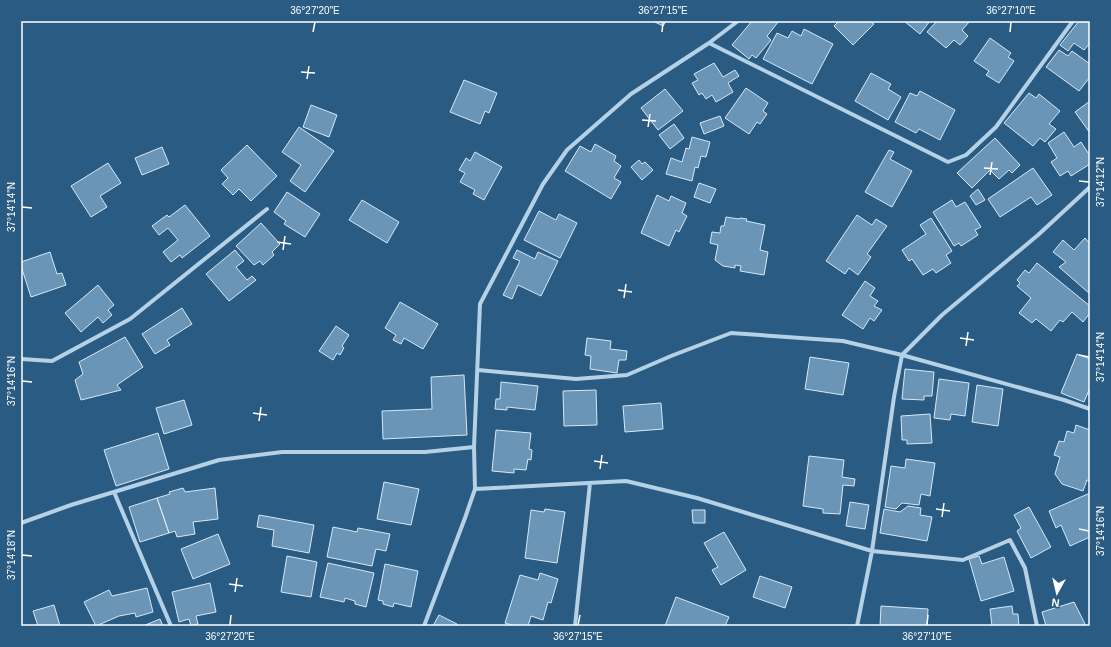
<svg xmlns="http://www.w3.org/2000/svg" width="1111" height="647" font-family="Helvetica,sans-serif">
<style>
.building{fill:#6a95b6;stroke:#d7e8f5}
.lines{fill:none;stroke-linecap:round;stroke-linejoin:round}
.minor{stroke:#b4d1e6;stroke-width:4}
.ticks{fill:none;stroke:#fff;stroke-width:1.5}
.neatline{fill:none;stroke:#fff;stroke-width:1.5}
.ticks-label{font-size:10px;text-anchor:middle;fill:#fff}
</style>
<rect width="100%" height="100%" fill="#2a5c83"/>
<!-- building -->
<path class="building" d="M653,21H666L663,26Z
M752,21H779L767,36L771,40L756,58L752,55L749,59L732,45Z
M839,21H870L874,24L853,45L834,26Z
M904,21H930L920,34Z
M937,21H970L962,30L968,36L960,45L954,40L946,48L927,32Z
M1079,21H1090V43L1084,50L1074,43L1068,51L1060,45Z
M804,29L833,44L812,84L763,59L777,33L788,38L792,31L801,36Z
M990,38L1011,53L1008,57L1014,61L999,83L986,75L989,71L974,61Z
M1059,50L1068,56L1072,51L1090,64V77L1079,91L1046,67Z
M714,63L723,77L735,70L739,76L728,83L733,92L716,102L712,95L706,99L702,93L699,95L692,83L698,80L694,74Z
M871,73L891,84L888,89L901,97L888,120L855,101Z
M464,80L497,93L489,113L485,111L480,124L450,112Z
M746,88L768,103L763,111L767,114L760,124L757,122L749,134L725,118Z
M665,89L683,111L658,130L641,108Z
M920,91L955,110L940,140L919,129L916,133L895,122L910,93L917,96Z
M1029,93L1036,98L1039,94L1060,111L1049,124L1056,129L1045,142L1040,138L1033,146L1004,123Z
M1090,101V133L1075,112Z
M311,105L337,115L329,137L303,127Z
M720,116L724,126L704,134L700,123Z
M674,124L684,138L670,149L659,135Z
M299,127L334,151L305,192L290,181L301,165L282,152Z
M1064,132L1074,147L1081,142L1090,156V164L1071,176L1068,171L1060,176L1051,162L1057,158L1048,143Z
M692,137L710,142L706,157L701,156L698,168L695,167L692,181L666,174L671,158L682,162L686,148L689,149Z
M995,138L1020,165L1012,173L1009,170L999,179L990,170L972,188L957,173Z
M595,144L616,156L614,161L621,166L614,178L621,182L611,199L565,171L580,146L591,152Z
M247,145L277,176L251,201L239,189L233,195L222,184L228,178L221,170Z
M162,147L169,164L142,175L135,158Z
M889,150L894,152L890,159L912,171L892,207L865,192Z
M475,152L502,167L484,200L473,194L475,190L460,182L465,173L459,170L466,158L470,161Z
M639,160L642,164L645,162L653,170L642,180L631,167Z
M108,163L121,183L100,196L107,207L91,217L71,186Z
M1033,168L1052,195L1037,205L1031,197L1000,217L988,199Z
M699,183L716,189L710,203L694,197Z
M978,189L985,200L976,205L970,196Z
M287,192L320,214L305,237L284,224L286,221L274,212Z
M657,195L669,201L671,196L686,203L682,213L687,216L679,232L676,230L669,246L641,233Z
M362,200L399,222L387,243L349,220Z
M952,200L956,207L965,202L981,227L975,230L978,235L961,246L959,243L954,246L933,212Z
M185,205L210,236L182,258L180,255L171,262L163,252L178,240L168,228L159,235L152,226L167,215L169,217Z
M539,211L556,220L559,214L577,223L560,258L524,240Z
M857,215L872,225L876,219L887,226L867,254L871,257L858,275L849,268L845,274L826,261Z
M726,217L739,219L740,218L747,219L746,221L765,225L760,250L768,252L764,275L740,271L741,266L735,265V268L723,266L715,260L718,245L710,243L712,232L720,233L721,226H724Z
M931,218L952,251L946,255L951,263L936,273L933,269L923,275L912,259L909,261L902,250L926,234L920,225Z
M261,223L280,244L272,252L274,255L263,265L260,261L254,265L236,246Z
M1085,238L1090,244V294L1059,267L1066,262L1053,252L1063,240L1074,250Z
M235,250L244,261L236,267L247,280L252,276L256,280L229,301L206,274Z
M517,250L535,259L538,252L558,261L541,296L518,285L512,299L503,295L520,261L513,258Z
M50,252L57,274L62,273L66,285L31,297L21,266V262Z
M1037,263L1090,306V313L1083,322L1072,312L1063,322L1060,320L1051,331L1036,319L1032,323L1019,313L1031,298L1017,286L1020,283L1017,280L1025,270L1029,273Z
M865,281L875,288L870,296L878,301L874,306L882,310L874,321L870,318L863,329L842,315Z
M98,285L114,305L108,310L112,315L103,323L98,317L81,332L65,313Z
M400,302L438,324L423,349L404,338L401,344L393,340L396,335L385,328Z
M182,308L192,324L167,340L170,345L155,354L142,334Z
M336,326L349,335L342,346L344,348L340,355L337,353L333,360L319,351Z
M125,337L143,367L117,385L121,390L81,400L75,380L83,374L79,362Z
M587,338L611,341L610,349L627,351L626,360H619L617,373L590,369L591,356L585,355Z
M1077,354L1090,359V388L1084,402L1061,393Z
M810,357L849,363L843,395L805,389Z
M905,369L934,372L932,396H924V400L902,399Z
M464,375L467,435L383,439L382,411L432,409L431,377Z
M939,379L969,383L965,416L951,414L950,420L934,418Z
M501,382L538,386L535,410L507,407V410L495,409L496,399H500Z
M977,385L1003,389L998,426L972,422Z
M596,390L597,425L564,426L563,391Z
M184,400L192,425L164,434L156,408Z
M661,403L663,429L625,432L623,406Z
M930,414L932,443L907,444V440H902L901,416Z
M1076,425L1090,430V481L1087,480L1083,491L1062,484L1055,474L1060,457L1054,455L1059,441L1064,442L1067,431L1074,433Z
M496,430L531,433L529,449L532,450L531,460L528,459L526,470L514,469V473L492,471Z
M158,433L169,469L116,486L104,450Z
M809,456L844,460L842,477L855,479L854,486L843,485L840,514L823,513V509L803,506Z
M906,459L935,463L930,496L921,494L919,505L902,503L896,509L885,507L891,466L905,468Z
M384,482L419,489L411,525L377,519Z
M183,488L185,492L215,488L218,519L193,522L195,534L177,537L175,531L169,533L157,498L170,494L169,492Z
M1090,493V537L1070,546L1061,525L1056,528L1049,511Z
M157,498L169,533L140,542L129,507Z
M850,502L869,505L865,529L846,526Z
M908,506L921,508L920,515L932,517L927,541L880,533L884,509L900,512Z
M1029,507L1051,547L1031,558L1017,531L1021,528L1014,515Z
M545,509L565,512L557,563L525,558L531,510L544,512Z
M692,510H705V523H693Z
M259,515L314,525L309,553L272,546L274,530L257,527Z
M333,527L357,532L358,528L390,534L386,551L376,549L372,566L327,557Z
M724,532L746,570L721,585L712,570L718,567L704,543Z
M218,534L230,564L193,579L181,549Z
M287,556L317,562L311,597L281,592Z
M979,556L982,564L1004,557L1014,591L981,601L969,559Z
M328,563L374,573L366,607L355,604V601L345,598L344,602L320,597Z
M385,564L418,571L411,607L394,603L393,607L383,604V601L378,600Z
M540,573L558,579L551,603L548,602L543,620L531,616L528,626H515L505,623L520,575L538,580Z
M760,576L792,587L785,608L753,597Z
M210,583L216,612L196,616L198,624L191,626L189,619L179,622L172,592Z
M147,588L153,612L136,617L135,613L119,616L96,626L84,602L109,590L112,596Z
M676,597L729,617L725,626H665Z
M1074,602L1086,626H1046L1042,612Z
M54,605L60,626H38L33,611Z
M881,606L928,609L927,626H880Z
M1012,606L1013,614H1018L1019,626H992L990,609Z
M439,615L457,624L456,626H433Z
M160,619L163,626H143Z"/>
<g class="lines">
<!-- minor -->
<path class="minor" d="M709,43L948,162L966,155L996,127L1073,21
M21,359L52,361L130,319L267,209
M478,370L576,379L627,375L671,356L731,333L843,341L902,355L1064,400L1090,409
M475,489L626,481L697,498L872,551L963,560L1010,540L1025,568L1037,626
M114,492L171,626
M21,523L71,505L219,460L282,452H425L474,447
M424,626L465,518L475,489L474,447L480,304L543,184L567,150L631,94L709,43L738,21
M575,626L590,483
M857,626L872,551L894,397L902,355L942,315L1038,235L1090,187"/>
</g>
<!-- ticks -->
<path class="ticks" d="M313,32L315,22M662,32L663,22M1010,32L1011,22M301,72L315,73M307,79L309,66M642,120L656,121M648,127L650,114M984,168L998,169M990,175L992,162M1079,181L1089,182M22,207L32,208M277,242L291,244M283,250L285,236M618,290L632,292M624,298L626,284M960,338L974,340M966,346L968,332M1079,355L1089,357M22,381L32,382M253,413L267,415M259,421L261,407M594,461L608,463M600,469L602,455M936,509L950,511M942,517L944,503M1079,529L1089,531M22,555L32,556M229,584L243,586M235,592L237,578M230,625L231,615M578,625L580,615M927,625L928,615"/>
<!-- border -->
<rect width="1111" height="647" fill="none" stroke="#2a5c83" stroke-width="44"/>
<!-- north arrow -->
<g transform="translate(1057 593) rotate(188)" stroke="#2a5c83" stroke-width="3" paint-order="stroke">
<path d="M0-3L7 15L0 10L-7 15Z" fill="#ffffff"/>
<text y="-6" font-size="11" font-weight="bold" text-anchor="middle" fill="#ffffff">N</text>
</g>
<rect x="22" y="22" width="1067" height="603" class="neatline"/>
<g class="ticks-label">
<text x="315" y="14">36°27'20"E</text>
<text x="663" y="14">36°27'15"E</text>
<text x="1011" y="14">36°27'10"E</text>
<text transform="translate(1100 182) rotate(-90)" y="4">37°14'12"N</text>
<text transform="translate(11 207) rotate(-90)" y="4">37°14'14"N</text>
<text transform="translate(1100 357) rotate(-90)" y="4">37°14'14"N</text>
<text transform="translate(11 381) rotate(-90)" y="4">37°14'16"N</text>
<text transform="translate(1100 531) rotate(-90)" y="4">37°14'16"N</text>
<text transform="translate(11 555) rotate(-90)" y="4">37°14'18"N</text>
<text x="230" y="640">36°27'20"E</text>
<text x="578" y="640">36°27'15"E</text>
<text x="927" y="640">36°27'10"E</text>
</g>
</svg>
